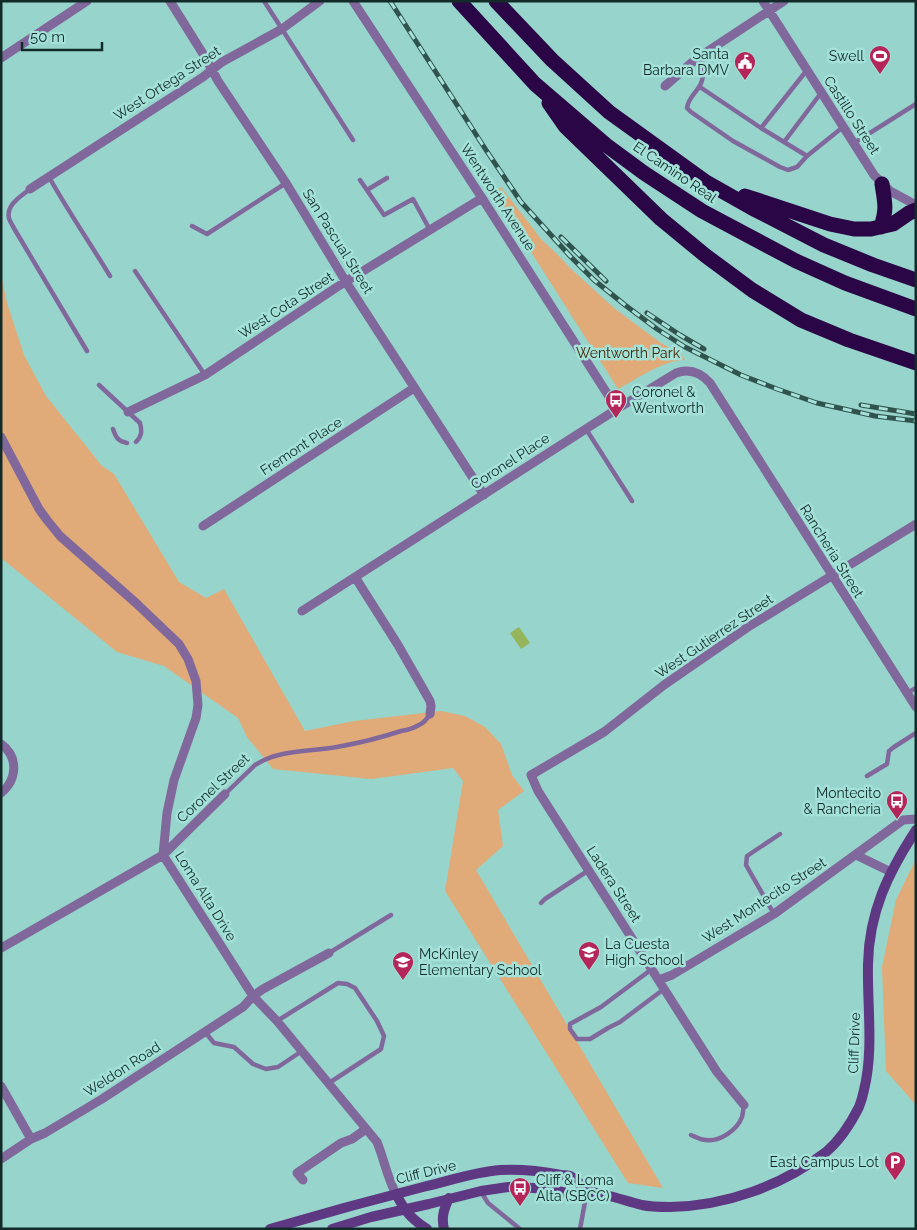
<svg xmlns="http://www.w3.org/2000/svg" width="917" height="1230" font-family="Raleway,sans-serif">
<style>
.green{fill:#e0ab78}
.water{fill:#96b55b}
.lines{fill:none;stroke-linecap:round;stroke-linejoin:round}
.lane{stroke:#80689c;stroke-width:4.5}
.street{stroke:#80689c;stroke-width:9}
.secondary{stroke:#5f3884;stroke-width:10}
.highway{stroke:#2b0646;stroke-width:15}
.rail-casing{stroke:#31534e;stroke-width:5}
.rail{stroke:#a4e1d8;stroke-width:3;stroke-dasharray:9;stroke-linecap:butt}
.labels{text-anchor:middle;stroke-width:5;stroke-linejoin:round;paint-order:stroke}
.poi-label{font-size:14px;fill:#122b28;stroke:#a4e1d8;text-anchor:end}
.street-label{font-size:14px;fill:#122b28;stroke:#a4e1d8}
.park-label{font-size:14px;fill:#412504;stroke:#a4e1d8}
</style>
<rect width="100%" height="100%" fill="#97d4cb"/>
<!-- green -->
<path class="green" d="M501,187L541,239L556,253L570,268L614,308L661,343L682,355L685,360C661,361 639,378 618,389L493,192Z
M1,275L7,303L24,355L46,396L102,466L114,474L179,582L206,598L224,589L305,731L354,721L441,711L465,716L485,727L501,744L512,775L524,791L498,810L503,846L476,870L663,1188L628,1183L445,891L463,781L453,768L371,779L273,769L247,737L238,718L164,666L117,652L1,558Z
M916,859V1105L886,1071L882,967L896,900Z"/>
<!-- water -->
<path class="water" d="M519,627L530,643L521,649L510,633Z"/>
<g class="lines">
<!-- lane -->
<path class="lane" d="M264,1L353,140
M702,56C703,67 705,78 699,87C694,95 688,99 687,108L691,112L733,141L780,167L788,170L797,167L807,156L843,127
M807,70L761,128L807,156
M700,87L761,128
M784,142L821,93
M854,143L916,104
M49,177C68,211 90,243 110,276
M360,180L384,215L413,199L430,230
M30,189C21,196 6,205 9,218C10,222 13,226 15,230L87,351
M367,190L387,178
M192,226L207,234L286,183
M135,271L205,375
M99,385L140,423C142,431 142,436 136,442
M113,429C116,438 118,441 127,443
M586,429L632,501
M907,693L916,688
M867,776L887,764L889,751L894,747L916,733
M225,794L255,765C280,749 309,752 337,747C359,743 380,738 401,731C407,730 414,728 419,725C424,723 427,719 430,714
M541,903L545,899L589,870
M774,914L746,865L747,856L780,834
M329,953L391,915
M652,969L601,1007L570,1024V1029L577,1039H590L608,1028L620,1022L664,989
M277,1021L338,983L347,984L355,988L377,1021L384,1036L381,1049L329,1083
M205,1032L214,1043L234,1047L253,1064L266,1069L278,1067L302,1051
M691,1135C696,1137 701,1140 706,1140C720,1142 737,1130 742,1117C743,1114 743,1109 744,1105
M481,1192L488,1203L520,1229
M580,1229L587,1191"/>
<!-- street -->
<path class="street" d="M170,1L205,57L218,81L286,183L346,282L484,495
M353,1L482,198L617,409
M763,1L874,175L890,191L916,205
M1,58L87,1
M665,86L696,59L784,1
M30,189L203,77L222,62L282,29L320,1
M128,412L205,375L337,287L482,198
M1,437L39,509L47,520L60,536L136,603L179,644L188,659L196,681L198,705L196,718L174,780L167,813L163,855L253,996L277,1021L377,1142C384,1159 387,1177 396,1194
M203,526L414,388
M355,577L398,645L430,701L431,706L430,714
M302,611L617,409L676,373C690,368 701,373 710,383L916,707
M1,744C19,757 17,780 1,793
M856,855L891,872
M1,948L163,855L225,794
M659,980L672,975L774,914L903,820L916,819
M1,1086L31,1139
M744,1105L717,1072L538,791L531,775L604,732L664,685L748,627L916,524
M1,1159L31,1139L45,1133L102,1099L243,1007L253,996L263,989L329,953
M303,1180L297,1173L341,1143L352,1139L366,1129"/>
<!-- secondary -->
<path class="secondary" d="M396,1194C405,1211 410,1218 427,1229
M270,1229C321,1214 372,1200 423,1187C449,1181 474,1172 500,1170C520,1169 541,1171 561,1175C564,1175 567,1175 570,1176C577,1179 582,1187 588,1190C594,1193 601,1194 606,1195C618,1198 630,1202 642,1205C651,1207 661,1207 670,1207C725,1206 782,1186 826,1152C839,1141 851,1123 859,1107C861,1102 863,1095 864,1090C874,1050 867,1005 868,964C869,912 888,873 916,830
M332,1229L371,1217L429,1204L481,1191L508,1187L534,1188L553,1190L571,1194L588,1190
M444,1229C441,1217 444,1209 449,1198"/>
<!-- highway -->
<path class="highway" d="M459,1L535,84L606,145L644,173L702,211L796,261L845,283L916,309
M496,1L552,60L609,112L706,182L752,208L824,245L873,265L916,280
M549,103L565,126L661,219L706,256L752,290L801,320L849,340L916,363
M745,196L830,224L854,229H871L893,224L909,213L916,210
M881,227C887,209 885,203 882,184"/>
<!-- rail casing -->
<g class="rail-casing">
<path id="rail" d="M390,1L486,150L521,202L570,256L594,280L625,305L657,329L685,347L741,375L777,389L817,403L875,416L916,421
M561,237L606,281
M647,313L680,335L704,349
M861,405L916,414"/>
</g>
<!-- rail -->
<use href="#rail" class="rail"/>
</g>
<!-- icons -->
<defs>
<g id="stadium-pin" transform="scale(1.125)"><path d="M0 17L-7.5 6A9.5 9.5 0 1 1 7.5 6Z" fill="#b42559" stroke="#a4e1d8"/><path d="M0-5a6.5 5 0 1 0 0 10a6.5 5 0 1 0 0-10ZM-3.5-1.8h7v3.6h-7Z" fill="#fff"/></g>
<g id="civic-pin" transform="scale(1.125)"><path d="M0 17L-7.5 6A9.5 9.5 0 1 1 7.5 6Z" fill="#b42559" stroke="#a4e1d8"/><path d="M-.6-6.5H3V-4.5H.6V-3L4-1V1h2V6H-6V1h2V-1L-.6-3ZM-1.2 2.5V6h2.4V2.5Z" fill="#fff"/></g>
<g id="bus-pin" transform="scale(1.125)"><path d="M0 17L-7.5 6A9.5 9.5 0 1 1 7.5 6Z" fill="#b42559" stroke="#a4e1d8"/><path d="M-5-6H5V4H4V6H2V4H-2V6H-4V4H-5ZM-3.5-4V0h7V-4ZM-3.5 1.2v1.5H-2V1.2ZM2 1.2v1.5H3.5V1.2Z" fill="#fff"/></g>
<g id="school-pin" transform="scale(1.125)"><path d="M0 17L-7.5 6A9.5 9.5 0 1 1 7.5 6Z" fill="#b42559" stroke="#a4e1d8"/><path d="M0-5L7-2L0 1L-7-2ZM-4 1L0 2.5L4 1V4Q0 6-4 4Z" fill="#fff"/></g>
<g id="parking-pin" transform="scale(1.125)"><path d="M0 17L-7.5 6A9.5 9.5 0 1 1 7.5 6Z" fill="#b42559" stroke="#a4e1d8"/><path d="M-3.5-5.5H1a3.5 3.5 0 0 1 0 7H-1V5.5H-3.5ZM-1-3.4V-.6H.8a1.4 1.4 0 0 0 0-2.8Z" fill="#fff"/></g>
</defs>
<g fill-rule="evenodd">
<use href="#stadium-pin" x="880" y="56"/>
<use href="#civic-pin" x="745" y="62"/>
<use href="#bus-pin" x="616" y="400"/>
<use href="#bus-pin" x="897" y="801"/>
<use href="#school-pin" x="589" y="952"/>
<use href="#school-pin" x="403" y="962"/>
<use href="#parking-pin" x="895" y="1162"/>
<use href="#bus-pin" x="520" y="1188"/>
</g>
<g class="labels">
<!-- poi labels -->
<g class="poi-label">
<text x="729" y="59">Santa<tspan x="729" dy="16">Barbara DMV</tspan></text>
<text x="864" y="61">Swell</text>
<text x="632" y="397" text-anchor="start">Coronel &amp;<tspan x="632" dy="16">Wentworth</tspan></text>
<text x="881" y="798">Montecito<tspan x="881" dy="16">&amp; Rancheria</tspan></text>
<text x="605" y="949" text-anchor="start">La Cuesta<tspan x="605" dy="16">High School</tspan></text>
<text x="419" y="959" text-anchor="start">McKinley<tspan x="419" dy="16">Elementary School</tspan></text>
<text x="879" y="1167">East Campus Lot</text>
<text x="536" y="1185" text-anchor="start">Cliff &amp; Loma<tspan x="536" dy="16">Alta (SBCC)</tspan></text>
</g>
<!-- street labels -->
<g class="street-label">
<text transform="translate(167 83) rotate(-33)" y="5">West Ortega Street</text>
<text transform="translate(852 115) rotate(57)" y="5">Castillo Street</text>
<text transform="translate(675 172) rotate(34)" y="5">El Camino Real</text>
<text transform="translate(498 197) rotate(57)" y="5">Wentworth Avenue</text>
<text transform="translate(338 241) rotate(58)" y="5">San Pascual Street</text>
<text transform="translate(286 305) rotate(-33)" y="5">West Cota Street</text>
<text transform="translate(301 446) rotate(-33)" y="5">Fremont Place</text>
<text transform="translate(510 461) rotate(-33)" y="5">Coronel Place</text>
<text transform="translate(832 551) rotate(58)" y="5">Rancheria Street</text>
<text transform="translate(714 636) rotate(-34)" y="5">West Gutierrez Street</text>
<text transform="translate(213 788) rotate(-43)" y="5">Coronel Street</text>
<text transform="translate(614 884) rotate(57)" y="5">Ladera Street</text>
<text transform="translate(206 896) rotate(58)" y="5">Loma Alta Drive</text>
<text transform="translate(764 900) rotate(-33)" y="5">West Montecito Street</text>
<text transform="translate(854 1043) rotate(-88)" y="5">Cliff Drive</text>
<text transform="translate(122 1069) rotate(-33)" y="5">Weldon Road</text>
<text transform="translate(426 1172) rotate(-14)" y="5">Cliff Drive</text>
</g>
<!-- park labels -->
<g class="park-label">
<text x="628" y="358">Wentworth Park</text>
</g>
</g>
<!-- border -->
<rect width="917" height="1230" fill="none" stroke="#122b28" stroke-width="5"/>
<!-- scale -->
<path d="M22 42v8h80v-8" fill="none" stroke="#122b28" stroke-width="2.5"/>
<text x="30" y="42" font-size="15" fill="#122b28" stroke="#a4e1d8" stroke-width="4" paint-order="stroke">50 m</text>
</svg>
